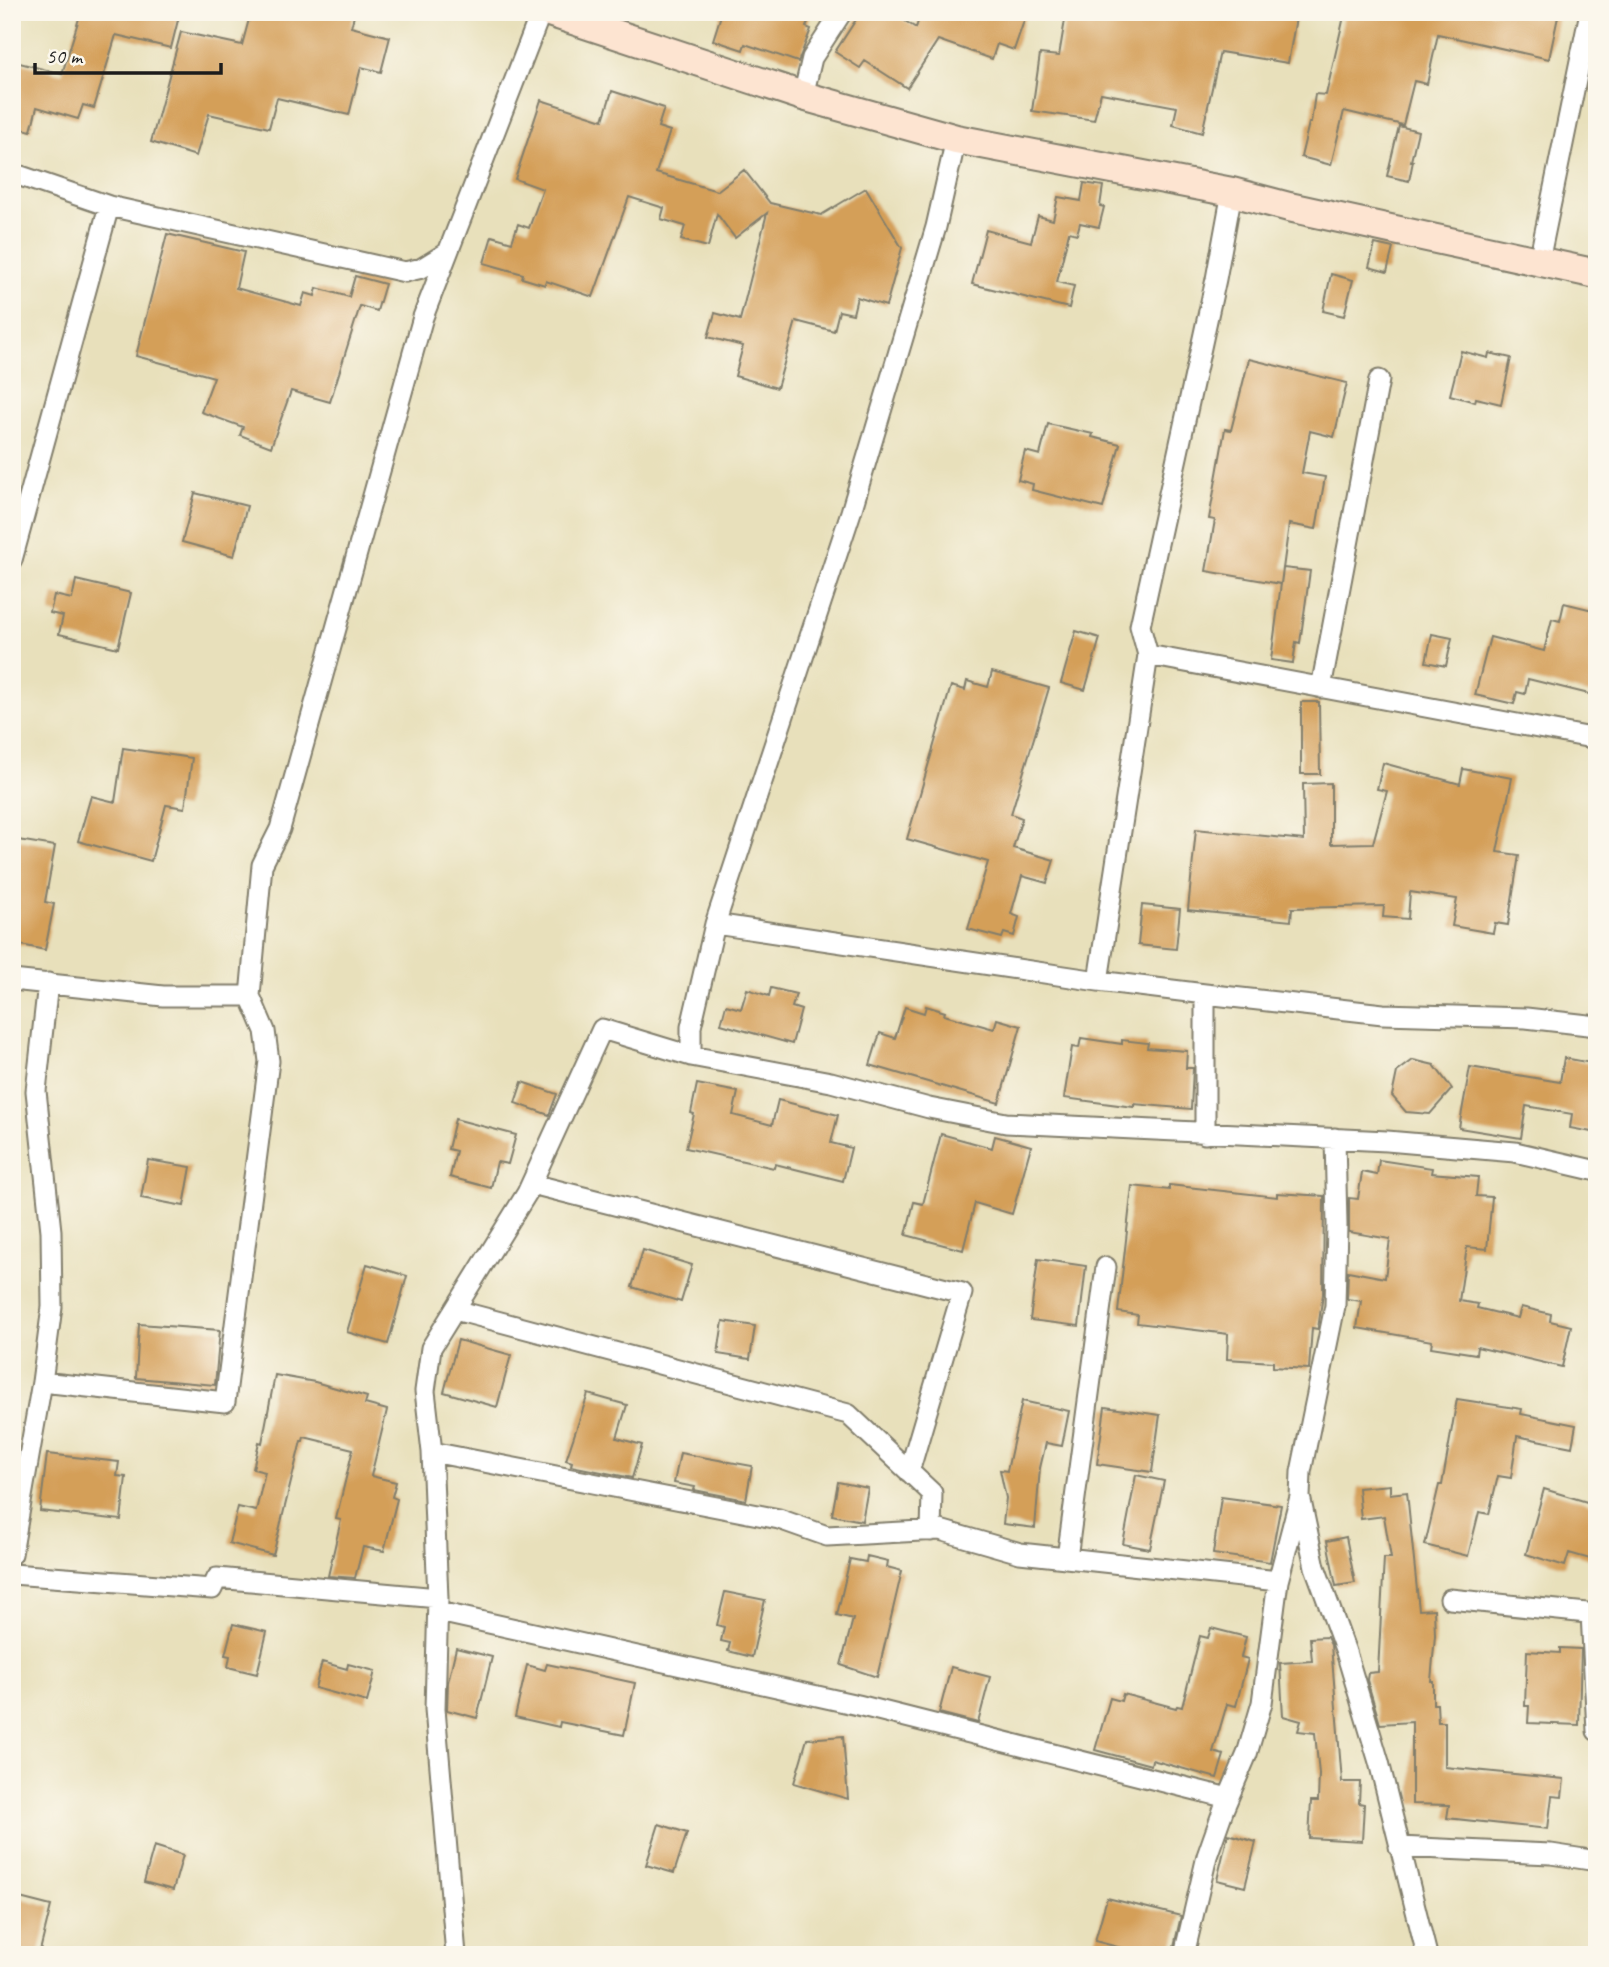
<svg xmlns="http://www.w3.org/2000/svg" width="1609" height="1967" font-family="Caveat,sans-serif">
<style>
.building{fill:#d49f59}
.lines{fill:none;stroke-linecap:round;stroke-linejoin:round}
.street-casing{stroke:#827e6c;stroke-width:23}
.secondary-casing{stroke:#827e6c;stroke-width:32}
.street{stroke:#fff;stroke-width:19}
.secondary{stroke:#fde4d1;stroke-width:28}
</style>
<rect width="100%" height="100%" fill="#fbf7ec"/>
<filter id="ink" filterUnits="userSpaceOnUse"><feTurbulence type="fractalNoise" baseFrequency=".0143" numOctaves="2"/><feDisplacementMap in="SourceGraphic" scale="14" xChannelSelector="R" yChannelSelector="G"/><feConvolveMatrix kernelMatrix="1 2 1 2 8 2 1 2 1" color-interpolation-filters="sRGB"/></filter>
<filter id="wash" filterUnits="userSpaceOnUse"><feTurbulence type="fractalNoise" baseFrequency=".00686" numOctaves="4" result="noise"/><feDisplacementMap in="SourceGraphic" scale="28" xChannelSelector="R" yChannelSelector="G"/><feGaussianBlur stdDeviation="1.57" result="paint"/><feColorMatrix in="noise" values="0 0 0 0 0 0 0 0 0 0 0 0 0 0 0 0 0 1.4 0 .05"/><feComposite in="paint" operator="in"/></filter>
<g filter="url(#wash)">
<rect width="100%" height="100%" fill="#e8e0bb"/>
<g id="blocks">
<!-- building -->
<path class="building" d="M81,12H180L171,48L116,35L94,108L83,105L78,119L37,107L31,131L12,126V61L62,74Z
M251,12H339L354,16L351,27L390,37L381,72L361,67L349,115L277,98L269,128L209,114L196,156L151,142L181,32L242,45Z
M722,12H812L806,27L811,29L798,62L745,44L743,50L713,40Z
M861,12H891L916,28L921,12H1027L1014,50L997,44L992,59L938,40L907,88L865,61L860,68L835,52Z
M1072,12H1297L1288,63L1220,52L1202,133L1173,125L1177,107L1101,93L1094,120L1032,111L1040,54L1059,56L1065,20L1071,21Z
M1345,12H1559L1549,59L1438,34L1427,84L1414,81L1403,125L1344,111L1331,165L1301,157L1309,123H1311L1315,94L1326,95Z
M612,91L664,108L658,127L670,131L656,173L717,191L744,170L770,203L821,215L866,188L902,248L886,306L857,297L853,314L839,311L834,331L796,321L777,388L735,376L743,346L708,337L715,313L740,320L767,213L735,238L717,214L708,247L681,240L685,226L661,219L664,208L629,197L593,297L546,281L545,285L522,278L523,274L484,263L492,236L512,242L518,224L529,228L543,189L515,179L541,100L603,120Z
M1399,126L1418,131L1411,161H1413L1409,181L1387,176Z
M1084,183L1103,186L1100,206L1104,207L1099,227L1080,223L1077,234L1069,232L1057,282L1074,286L1069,308L972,284L986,230L1031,242L1038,216L1053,220L1058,197L1081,201Z
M167,234L244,252L236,288L301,306L305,293L315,296L317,288L349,297L355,276L385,284L377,311L360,306L330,402L291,391L271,447L240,435L243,427L201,412L214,377L136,356Z
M1375,244L1393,248L1387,272L1369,267Z
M1331,274L1353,280L1344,316L1323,311Z
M1461,351L1488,358L1489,353L1511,358L1501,404L1476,398L1475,402L1450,395Z
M1249,359L1347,383L1334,437L1310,431L1302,473L1325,477L1316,529L1289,524L1281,584L1206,571L1215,520L1209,519L1225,429L1231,430Z
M1048,424L1093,434L1092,437L1120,444L1103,508L1032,490L1033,484L1018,480L1025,451L1040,455Z
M195,493L247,506L234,556L182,542Z
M1283,568L1310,571L1300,643L1296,642L1293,663L1271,660Z
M76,580L131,593L118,648L59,634L63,616L50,613L54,595L72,599Z
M1564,603L1597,611V696L1528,679L1525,694L1517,692L1514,704L1475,695L1490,637L1544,651L1552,619L1560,621Z
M1076,631L1100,638L1085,690L1061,683Z
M1432,634L1452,638L1446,666L1426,662Z
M992,672L1049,688L1011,814L1022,818L1013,848L1054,860L1047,883L1022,876L1011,914L1019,917L1014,936L1004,933L1002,938L968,929L988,862L907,839L951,686L965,690L967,681L988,687Z
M1301,702H1319L1320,774H1301Z
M123,748L192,758L185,808L166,805L151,861L78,841L91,796L115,802Z
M1383,763L1460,784L1463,769L1512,778L1497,852L1519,855L1508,925L1495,923L1493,933L1452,926L1457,899L1410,892L1408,919L1383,917L1384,906L1292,908L1291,921L1188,910L1196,829L1304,840L1303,784L1331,783V844L1373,843L1387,791L1377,789Z
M12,839L55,846L45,902L54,904L45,950L12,943Z
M1142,905L1180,909L1176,949L1138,945Z
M771,988L796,994L792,1007L801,1010L792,1044L721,1024L726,1005L741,1009L747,989L769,996Z
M926,1006L945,1012L944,1015L994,1029L997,1019L1021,1026L999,1103L870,1065L880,1033L895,1038L905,1007L924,1013Z
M1081,1038L1122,1044V1040L1148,1043L1147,1048L1187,1051L1186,1068H1193L1191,1109L1134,1104V1107L1064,1098L1072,1047L1079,1048Z
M1564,1058L1597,1064V1133L1570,1128L1572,1114L1526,1106L1521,1138L1459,1128L1470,1067L1560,1082Z
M1413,1060L1434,1065L1452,1089L1430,1114L1406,1112L1392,1096L1397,1072Z
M522,1082L557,1094L549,1115L515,1103Z
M697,1084L738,1092L733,1115L772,1125L778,1100L838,1115L831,1143L851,1148L843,1181L775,1164L774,1168L686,1148L694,1114L691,1113Z
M455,1119L516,1135L508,1164L497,1162L491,1188L450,1177L456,1151L448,1149Z
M941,1134L992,1148L995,1136L1031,1146L1012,1214L975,1203L963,1250L906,1235L914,1202L923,1204Z
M148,1160L191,1167L184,1206L141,1198Z
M1379,1160L1432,1168L1431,1173L1478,1177L1476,1196L1492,1197L1487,1249L1467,1247L1459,1301L1478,1304L1477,1308L1518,1318L1521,1307L1551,1314L1550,1321L1571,1326L1562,1367L1477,1347L1476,1354L1431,1347L1432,1341L1357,1328L1361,1301L1347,1299L1348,1271L1385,1278L1390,1239L1349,1232V1198L1358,1199L1362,1172L1377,1175Z
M1169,1185L1277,1197V1193L1324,1196L1323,1294L1318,1329L1312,1328L1309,1369L1273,1367V1362L1227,1359L1228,1334L1137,1323L1138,1315L1118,1312L1132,1186L1169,1190Z
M643,1250L692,1265L681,1302L632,1287Z
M1038,1259L1086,1266L1079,1326L1030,1320Z
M367,1264L407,1276L388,1344L347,1332Z
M723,1321L755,1326L750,1359L718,1354Z
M139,1324L220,1330L215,1385L136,1378Z
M458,1340L511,1355L497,1407L444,1392Z
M275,1375L315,1382L367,1397L365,1404L387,1410L371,1476L396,1482L392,1497L397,1499L384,1551L363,1547L355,1578L328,1576L341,1520L336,1519L353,1449L304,1437L303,1441H301L273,1555L229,1543L238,1507L256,1511L265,1472L253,1469L259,1442L262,1443Z
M588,1394L627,1405L617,1438L642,1445L632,1478L571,1466L572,1462L566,1460Z
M1457,1399L1522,1409L1521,1414L1576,1425L1572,1447L1517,1436L1511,1478L1498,1476L1489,1514L1479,1512L1468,1556L1425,1545L1439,1485H1442Z
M1022,1401L1069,1411L1062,1446L1046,1443L1040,1468L1035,1528L1003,1524L1006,1498L1000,1470L1007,1471Z
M1105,1407L1160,1415L1152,1472L1097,1464Z
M680,1453L752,1466L746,1500L694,1490L695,1487L674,1483Z
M47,1454L119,1462L117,1476L126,1477L121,1520L40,1511Z
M1136,1475L1164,1481L1150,1549L1123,1544Z
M838,1482L868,1488L862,1521L832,1515Z
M1390,1485V1494L1407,1492L1419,1610L1434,1609L1435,1635L1431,1681H1433V1704H1437L1438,1722H1445V1767L1564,1779L1562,1797L1552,1796L1548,1829L1447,1818L1449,1805L1412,1804V1722L1380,1724L1367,1680L1368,1673L1378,1672L1384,1558H1391L1384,1516L1361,1519L1358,1488Z
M1544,1489L1597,1505V1561L1569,1553L1565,1566L1526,1554Z
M1221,1497L1281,1505L1270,1562L1213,1554Z
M1346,1537L1355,1583L1336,1586L1327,1541Z
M867,1556L888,1561L887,1567L902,1571L877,1677L841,1665L853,1619L837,1615L850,1559L866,1562Z
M725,1592L765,1600L752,1657L728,1651L730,1643L721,1641L724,1627L717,1625Z
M233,1624L267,1632L257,1674L228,1667L230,1656L225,1655Z
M1211,1628L1246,1637L1241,1657L1248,1659L1236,1706L1227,1704L1213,1752L1224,1755L1217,1778L1152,1760L1151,1765L1095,1750L1110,1698L1121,1701L1123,1694L1176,1708L1177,1706L1182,1707L1200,1636L1208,1638Z
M1327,1637L1331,1645L1342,1782H1360L1359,1803L1364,1804L1362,1841L1309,1838L1311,1801H1318L1319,1774L1315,1733L1298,1731L1301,1721L1283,1716L1280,1663L1312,1661L1310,1638Z
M456,1648L492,1657L477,1718L447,1710L448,1682Z
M1560,1648L1581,1649L1579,1725L1528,1723L1529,1706H1525L1527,1651L1560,1653Z
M322,1662L347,1669L348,1664L375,1671L367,1702L315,1688Z
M547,1664L635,1683L624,1735L560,1722L559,1727L515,1717L527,1665L545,1670Z
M951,1667L990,1677L978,1723L939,1713Z
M843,1736L848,1799L794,1783L807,1739Z
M659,1824L687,1833L674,1873L646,1865Z
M1228,1834L1256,1842L1245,1887L1217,1880Z
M154,1846L183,1855L173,1890L144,1882Z
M12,1896L51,1906L39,1955L12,1948Z
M1107,1898L1181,1916L1172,1955H1148L1095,1941Z"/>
</g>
</g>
<g filter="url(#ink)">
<use href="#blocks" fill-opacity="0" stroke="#827e6c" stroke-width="2"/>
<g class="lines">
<!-- street casing -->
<g class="street-casing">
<path id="street" d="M803,96L812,58L842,12
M12,173L109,206L405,272L422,268L448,252
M1539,261L1590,12
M12,560L109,206
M1148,655L1597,739
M1321,688L1379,380
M715,924L1098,981L1205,994L1383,1014L1526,1018L1597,1026
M12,980L163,996H250L265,1031L269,1061L225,1402L42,1382
M1098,981L1148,655L1140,626L1216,279L1232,192
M250,996L262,865L280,829L423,317L541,12
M691,1056V1027L715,924L851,512L936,227L956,139
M1205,1134V994
M532,1184L962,1293L909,1472
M455,1310L848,1414L932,1493L931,1531
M432,1452L779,1519L827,1536L940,1530L1020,1553L1278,1581
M1301,1501L1315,1567L1346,1652L1379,1762L1427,1955
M12,1554L42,1382L52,1307L51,1231L36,1091L48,983
M1067,1558L1106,1267
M12,1574L212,1589L217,1578L438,1598
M1450,1599L1597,1614
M439,1612L858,1705L1228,1798
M1591,1613L1597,1731
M1399,1847L1551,1854L1597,1861
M456,1955L435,1709L438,1598L432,1452L425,1391L431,1348L527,1193L602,1029L691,1056L831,1082L929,1108L1006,1123L1387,1141L1515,1152L1597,1171
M1184,1955L1207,1856L1224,1808L1247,1754L1262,1703L1278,1581L1300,1497L1301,1472L1335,1306L1337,1225L1335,1138"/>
</g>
<!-- secondary casing -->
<g class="secondary-casing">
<path id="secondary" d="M549,12L803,96L956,139L1232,192L1289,207L1597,274"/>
</g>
<!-- street -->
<use href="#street" class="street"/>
<!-- secondary -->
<use href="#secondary" class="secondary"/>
</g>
</g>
<!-- margin -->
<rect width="1609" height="1967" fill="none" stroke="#fbf7ec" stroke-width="42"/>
<!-- scale -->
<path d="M35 63v10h186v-10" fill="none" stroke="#1c1c1c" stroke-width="3.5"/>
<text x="46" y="63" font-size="21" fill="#1c1c1c" stroke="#fbf7ec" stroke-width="5" paint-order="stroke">50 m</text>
</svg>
